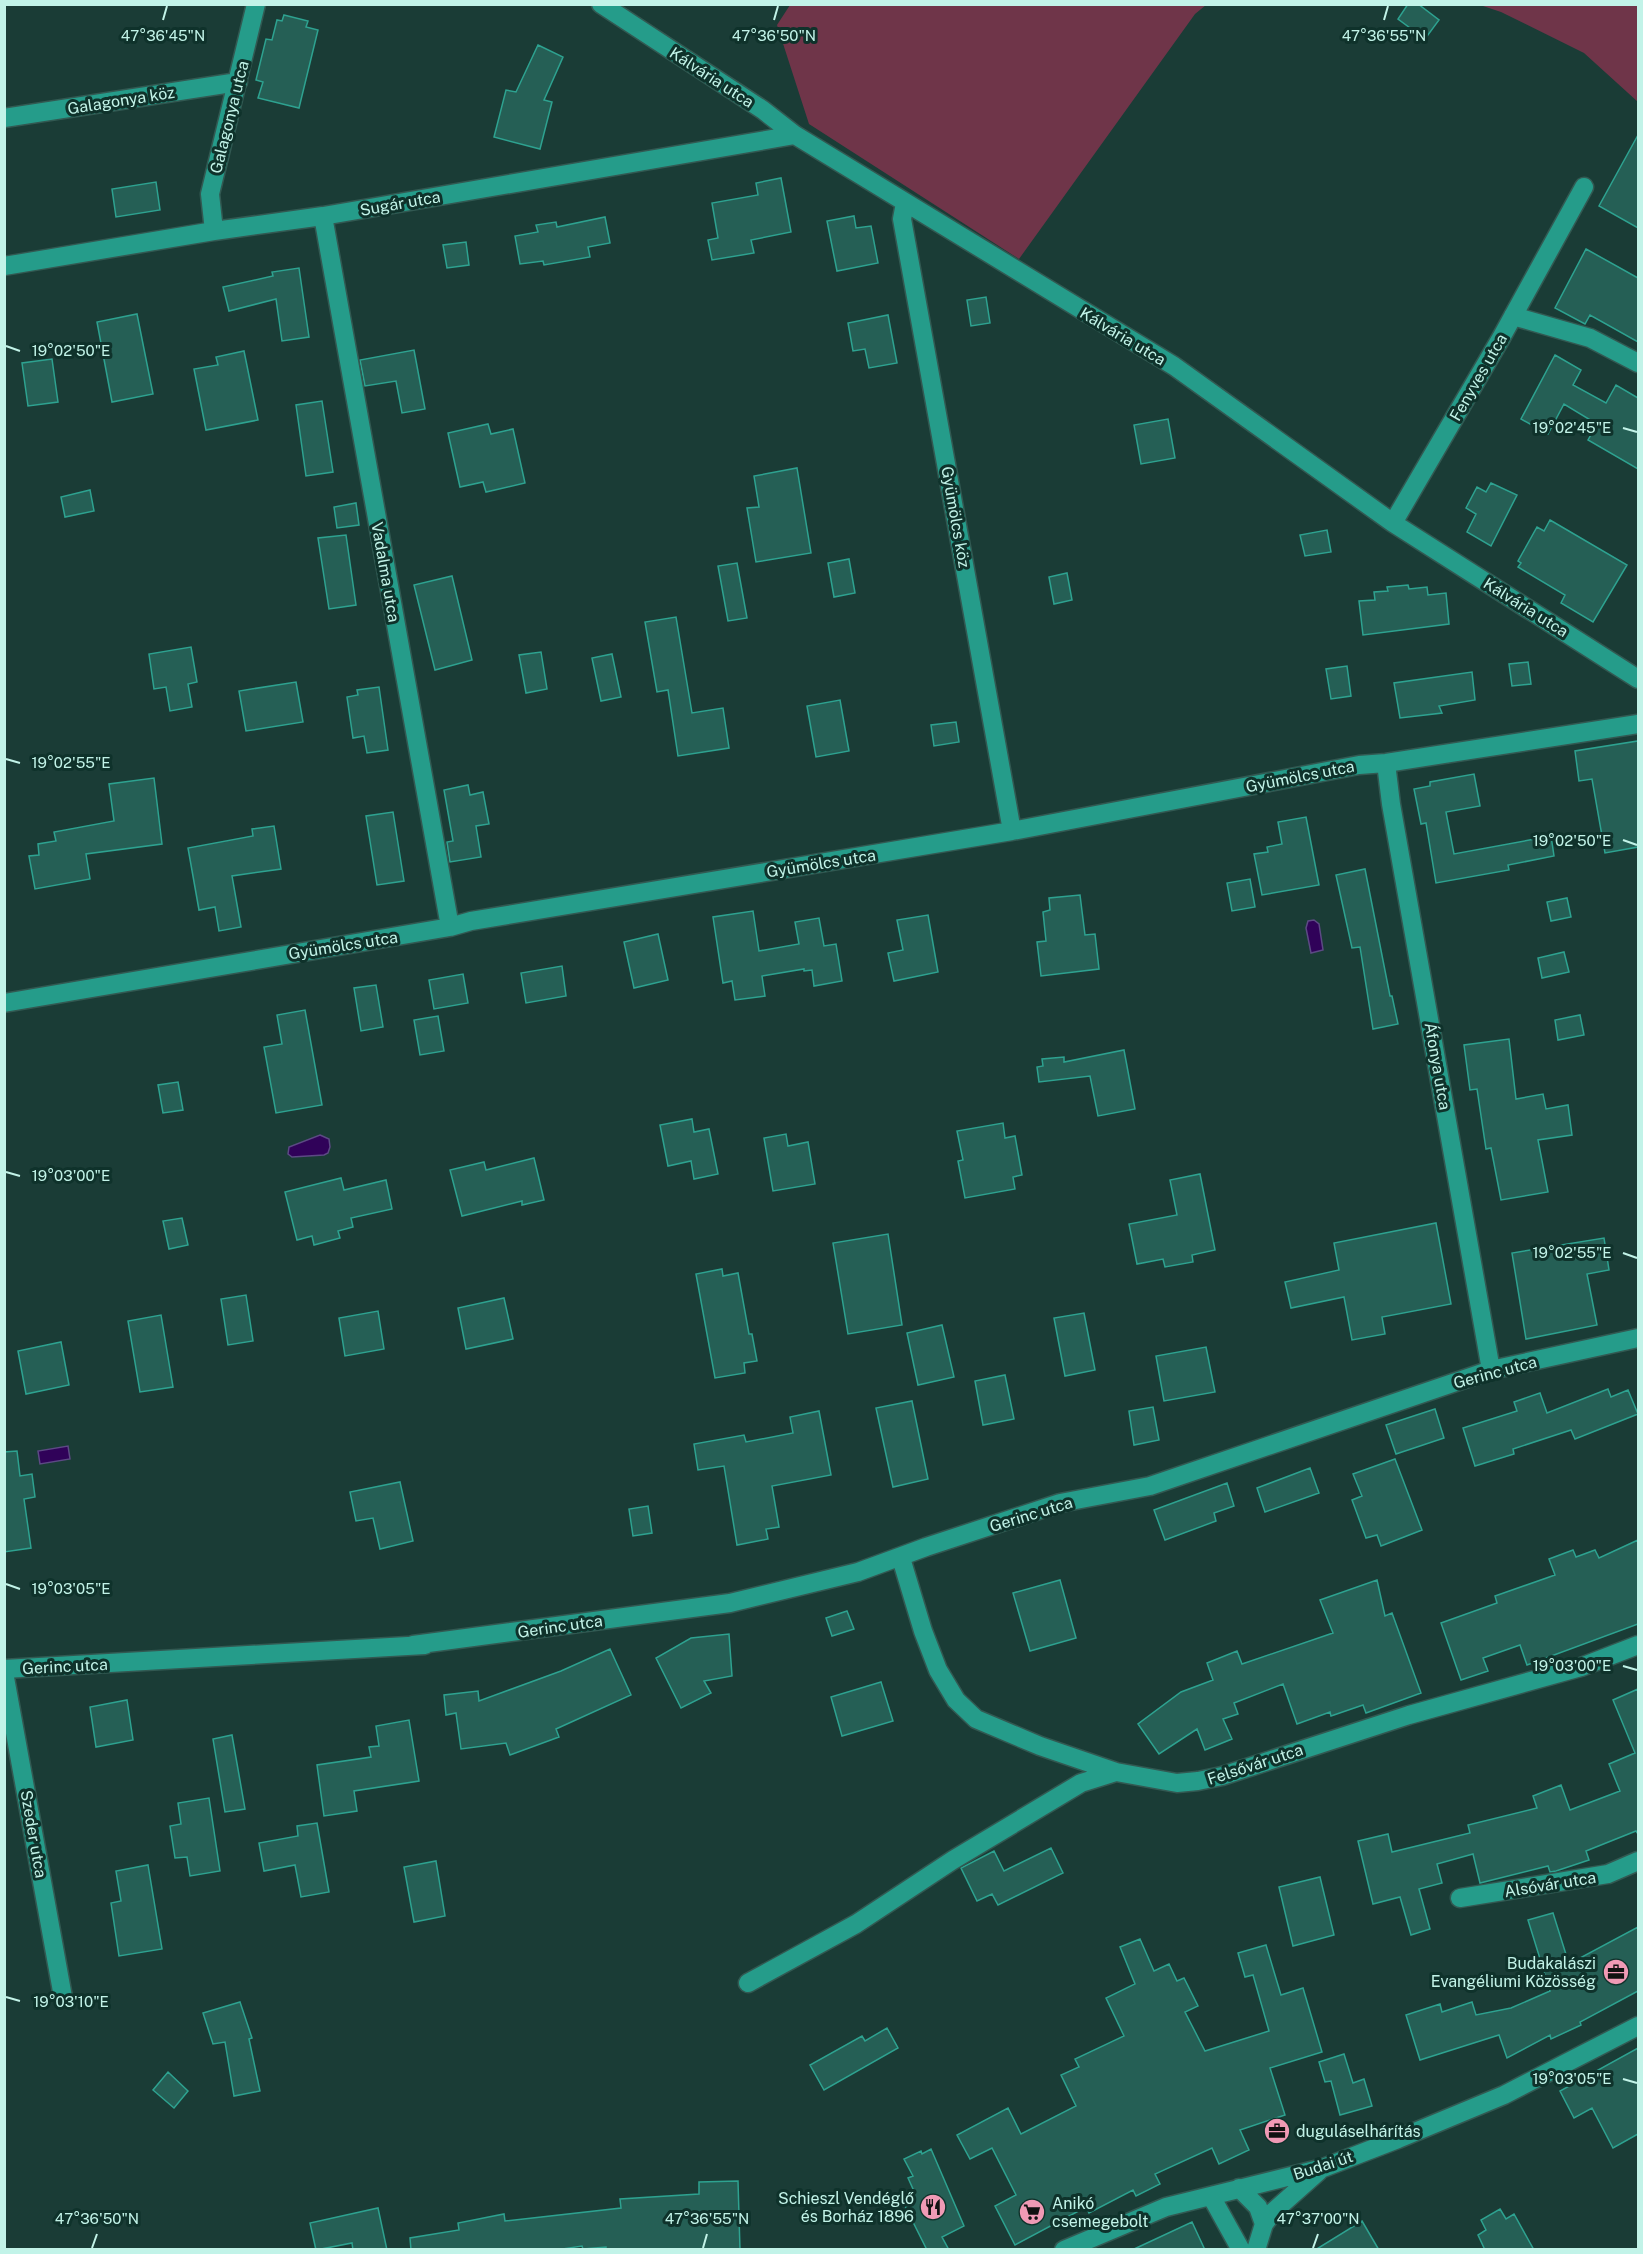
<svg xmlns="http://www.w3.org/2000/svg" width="1643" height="2254" font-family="'Public Sans',sans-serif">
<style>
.green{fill:#6f3549}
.water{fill:#300259;stroke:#5c4a84;stroke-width:1.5}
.building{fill:#255f55;stroke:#2ea290;stroke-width:1.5}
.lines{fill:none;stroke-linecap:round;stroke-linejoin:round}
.street-casing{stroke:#325952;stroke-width:21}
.secondary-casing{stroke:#325952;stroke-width:21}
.street{stroke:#259c8a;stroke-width:18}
.secondary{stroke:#259c8a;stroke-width:18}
.ticks{fill:none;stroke:#c2f3e8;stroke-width:2}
.labels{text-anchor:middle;stroke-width:6;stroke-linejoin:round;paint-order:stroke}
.street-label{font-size:16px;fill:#c2f3e8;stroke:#0f322b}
.poi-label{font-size:16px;fill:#c2f3e8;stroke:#0f322b;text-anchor:end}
.ticks-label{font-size:15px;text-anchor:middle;fill:#c2f3e8;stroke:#0f322b;stroke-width:6;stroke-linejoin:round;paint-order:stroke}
</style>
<rect width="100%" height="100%" fill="#1a3c36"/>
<!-- green -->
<path class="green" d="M790,5V4L1206,5L1195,14L1019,259L809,124L777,25Z
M1480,5H1638V102L1584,53L1501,12Z"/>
<!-- water -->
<path class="water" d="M1314,920L1319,924L1323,950L1311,953L1306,928L1308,921Z
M320,1135L329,1139L330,1147L328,1153L324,1155L292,1157L288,1154L289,1147Z
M68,1446L70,1459L40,1464L38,1451Z"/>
<!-- building -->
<path class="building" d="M1408,4H1418L1439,20L1425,39L1398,19Z
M284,15L308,21L306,27L318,30L299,108L258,98L263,82L256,80L266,39L272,40L277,20L282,21Z
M538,45L563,57L544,100L552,102L540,149L494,137L506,90L516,92Z
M1638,135V228L1599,206Z
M781,178L791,232L751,240L754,253L712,260L708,240L718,238L712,203L758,195L756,183Z
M156,182L160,210L116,217L112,189Z
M854,216L856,228L871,226L878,263L837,271L827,221Z
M605,217L610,243L588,247L590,257L544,265L543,261L520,264L515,236L538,232L536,225L556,222L557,227Z
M466,242L469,265L447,268L443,245Z
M1586,249L1638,278V342L1590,315L1585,324L1555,308Z
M299,268L309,337L282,341L276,299L229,311L223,287L273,276L272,272Z
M986,297L990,323L971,326L967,300Z
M137,314L153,394L112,402L97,322Z
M888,315L897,363L869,368L865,349L853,351L848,323Z
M414,350L425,409L402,413L396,381L365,386L360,360Z
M244,351L258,420L206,430L194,369L218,365L216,357Z
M1555,355L1581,370L1573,385L1606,403L1616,385L1638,398V469L1588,440L1597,424L1564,404L1548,434L1521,419Z
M52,359L58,402L28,406L22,363Z
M322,401L333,472L306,476L296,405Z
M1168,419L1175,458L1141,464L1134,425Z
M488,424L491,434L513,429L525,483L486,492L483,482L460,487L448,433Z
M797,468L811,553L756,562L747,508L759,507L754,476Z
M1491,483L1517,495L1491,546L1467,532L1476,514L1466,508L1477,487L1486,492Z
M90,490L94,511L65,517L61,497Z
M356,503L359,525L337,528L334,507Z
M1550,520L1627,565L1593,622L1561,603L1565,595L1518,567L1521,563L1518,561L1537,527L1544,531Z
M1327,530L1331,552L1305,556L1300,535Z
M346,535L356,605L329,609L318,538Z
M849,559L855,593L834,597L828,563Z
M737,563L747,618L728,621L718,566Z
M1067,573L1072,600L1054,604L1049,577Z
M452,576L472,660L435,670L414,585Z
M1408,585L1409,589L1427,587L1428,595L1446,593L1449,624L1363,635L1359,601L1375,600L1374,592L1388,591L1387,587Z
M676,617L692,713L723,708L729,748L678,756L668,690L657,692L645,622Z
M191,647L197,682L188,684L192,707L170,711L166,687L154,689L149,654Z
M541,652L547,689L526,693L519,655Z
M612,654L621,697L601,701L592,658Z
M1528,662L1531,684L1512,686L1509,664Z
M1347,666L1351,696L1331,699L1326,669Z
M1472,672L1475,700L1439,706L1442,713L1400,718L1394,683Z
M296,682L303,722L246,731L239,691Z
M379,687L388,750L367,753L364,736L353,738L347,697L358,695L357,690Z
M840,700L849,751L816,757L807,706Z
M956,722L959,742L934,746L931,725Z
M1638,741V847L1605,853L1592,779L1579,781L1575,751Z
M1474,774L1480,806L1446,812L1454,854L1551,836L1554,856L1508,865L1509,870L1436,883L1426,823L1421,824L1414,789L1430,786V782Z
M154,778L162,844L86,854L90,879L35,889L29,856L39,855L38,844L56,841L54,832L114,821L109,784Z
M468,785L470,795L483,792L489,824L476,826L481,857L450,862L447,842L453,841L444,790Z
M393,812L404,881L377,885L366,816Z
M1306,817L1319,885L1262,895L1254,854L1268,852L1267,847L1282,844L1278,822Z
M274,826L281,869L232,876L241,927L219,931L215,907L199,910L188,848L253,836L252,829Z
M1365,869L1390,996H1392L1398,1024L1373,1029L1360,947L1352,948L1336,875Z
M1250,879L1255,907L1232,911L1227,883Z
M1080,895L1085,935L1095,934L1099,969L1041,976L1037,942L1046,941L1043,912L1050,910L1049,898Z
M1567,898L1571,917L1551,921L1547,902Z
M753,911L759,951L799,944L795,922L819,918L824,946L836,944L842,981L814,986L812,970L804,971V969L762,976L765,996L735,1000L732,981L723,983L713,917Z
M928,915L938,972L894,981L888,953L903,950L897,920Z
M658,934L668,980L634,988L624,942Z
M1564,952L1569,972L1542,978L1538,958Z
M562,966L566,996L526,1003L521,973Z
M463,974L468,1003L434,1009L429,980Z
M376,985L383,1027L361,1031L354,988Z
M305,1010L322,1105L276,1113L264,1047L282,1044L277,1015Z
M1580,1015L1584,1035L1558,1040L1555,1020Z
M438,1016L444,1051L420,1055L414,1020Z
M1509,1039L1516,1099L1543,1094L1546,1109L1568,1105L1572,1135L1538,1140L1548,1192L1501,1200L1491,1148L1486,1149L1477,1089L1470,1090L1464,1045Z
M1124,1050L1135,1109L1098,1116L1090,1076L1039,1082L1037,1067L1043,1066L1042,1059L1064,1057V1062Z
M178,1082L183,1110L163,1113L158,1085Z
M692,1119L694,1132L709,1129L718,1174L694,1179L691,1161L668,1166L660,1125Z
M1003,1123L1005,1138L1015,1136L1022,1175L1013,1177L1015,1189L965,1198L958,1161L963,1160L957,1131Z
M786,1134L788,1146L808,1142L815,1184L773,1191L764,1138Z
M534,1158L544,1200L522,1205V1201L462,1216L450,1170L484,1162L486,1170Z
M1200,1174L1215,1250L1192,1255L1193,1262L1165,1267L1163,1259L1137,1264L1129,1224L1177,1215L1170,1180Z
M341,1178L344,1190L386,1180L392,1209L351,1218L353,1227L338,1231L340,1238L314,1245L312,1236L297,1240L285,1192Z
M182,1218L188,1245L169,1249L163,1221Z
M1436,1223L1451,1304L1382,1317L1385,1334L1352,1340L1344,1297L1291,1308L1285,1282L1339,1270L1334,1243Z
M888,1234L902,1325L848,1334L833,1243Z
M1604,1238L1609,1270L1587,1274L1597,1325L1526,1339L1512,1253Z
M722,1269L723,1276L738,1273L749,1334H752L757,1361L744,1363L745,1373L715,1378L696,1274Z
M246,1295L253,1341L228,1345L221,1299Z
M504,1298L513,1339L466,1349L458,1308Z
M378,1311L384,1349L345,1356L339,1318Z
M1084,1313L1095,1370L1065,1376L1054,1318Z
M161,1315L173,1387L140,1392L128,1321Z
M942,1325L954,1377L918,1385L907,1333Z
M61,1342L69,1385L26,1394L18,1351Z
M1206,1347L1215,1392L1164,1401L1156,1356Z
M1005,1375L1014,1419L983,1425L975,1381Z
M1608,1389L1611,1397L1628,1390L1638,1414L1575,1439L1571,1430L1513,1449L1514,1454L1475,1466L1463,1428L1517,1411L1514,1402L1540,1393L1547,1413Z
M912,1401L928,1479L893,1487L876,1408Z
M1153,1407L1159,1440L1134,1445L1129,1411Z
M1435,1409L1444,1438L1396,1454L1386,1425Z
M819,1411L831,1475L772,1486L779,1527L766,1529L768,1539L737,1545L724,1466L698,1470L694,1444L744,1435L746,1442L793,1433L790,1417Z
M17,1451L20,1476L32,1474L35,1497L24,1499L31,1548L4,1552V1452Z
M1395,1459L1422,1530L1381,1546L1377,1535L1366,1538L1352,1500L1362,1496L1353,1474Z
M1310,1468L1319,1493L1265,1512L1257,1488Z
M400,1482L413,1541L380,1549L373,1518L356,1521L350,1492Z
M1227,1483L1234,1506L1214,1513L1216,1521L1165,1540L1154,1510Z
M648,1506L652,1533L633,1536L629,1509Z
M1638,1540V1624L1527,1665L1520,1645L1483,1658L1488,1671L1461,1680L1441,1623L1497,1603L1495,1596L1555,1575L1549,1559L1573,1550L1576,1557L1595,1550L1599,1558Z
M1060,1580L1076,1638L1030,1651L1013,1593Z
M1377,1580L1385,1616L1392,1613L1421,1693L1366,1713L1363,1705L1331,1716L1330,1712L1297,1724L1283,1684L1234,1703L1238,1714L1223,1719L1232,1739L1205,1750L1197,1729L1159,1754L1138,1724L1181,1692L1213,1680L1207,1663L1237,1651L1242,1664L1333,1633L1320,1600Z
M847,1611L854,1629L832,1636L826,1618Z
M729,1634L732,1676L704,1681L711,1693L681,1708L656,1658L691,1638Z
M610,1649L631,1695L556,1729L559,1737L510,1755L506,1743L461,1749L456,1713L446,1715L444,1695L478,1691L479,1701L561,1671Z
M881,1682L893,1721L842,1736L831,1697Z
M1638,1689V1834L1636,1831L1586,1851L1589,1860L1556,1871L1550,1872L1548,1866L1480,1883L1473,1854L1437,1864L1442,1883L1419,1889L1430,1929L1411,1935L1400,1897L1373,1904L1358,1841L1388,1834L1392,1852L1470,1833L1468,1825L1537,1808L1533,1796L1561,1785L1570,1810L1620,1791L1609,1764L1635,1753L1613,1700Z
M127,1700L133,1740L96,1747L90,1707Z
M409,1720L419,1781L354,1791L357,1811L324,1816L317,1765L371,1757L369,1747L379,1746L376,1726Z
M232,1735L245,1809L225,1812L213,1739Z
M209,1798L220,1871L190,1876L187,1857L175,1858L170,1826L181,1824L178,1803Z
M317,1823L329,1892L301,1897L295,1865L264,1871L259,1843L298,1836L297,1826Z
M1051,1848L1063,1873L998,1905L992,1894L977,1901L961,1868L994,1851L1004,1871Z
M436,1861L445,1916L414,1922L404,1867Z
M148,1865L162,1949L119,1956L111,1903L121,1901L116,1871Z
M1320,1877L1334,1935L1293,1946L1279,1887Z
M1553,1913L1569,1964L1638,1927V1991L1580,2022L1581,2025L1551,2039L1550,2035L1507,2058L1499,2035L1420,2060L1406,2015L1440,2004L1442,2012L1472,2002L1476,2015L1511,2008L1550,1991L1528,1920Z
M1140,1939L1154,1971L1169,1964L1177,1981L1184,1978L1198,2006L1185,2012L1205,2051L1269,2031L1253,1975L1245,1977L1238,1953L1266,1945L1281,1995L1303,1988L1322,2052L1270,2068L1285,2115L1240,2130L1249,2150L1219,2164L1212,2148L1155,2174L1160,2184L1136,2196L1133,2190L1089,2213L1086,2207L1015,2245L995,2206L1016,2195L992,2148L970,2159L957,2135L1008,2108L1021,2134L1076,2106L1061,2075L1079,2067L1075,2059L1124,2036L1106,1998L1135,1984L1120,1947Z
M240,2002L252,2038L249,2039L260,2091L234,2096L225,2042L213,2044L203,2013Z
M887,2028L898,2048L824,2090L810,2065L862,2036L865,2041Z
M1638,2048V2134L1613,2148L1592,2108L1574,2118L1560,2091Z
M1344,2054L1353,2083L1364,2079L1372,2106L1340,2115L1331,2081L1325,2082L1319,2062Z
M168,2072L188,2091L174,2108L153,2090Z
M931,2149L964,2226L942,2237L949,2250H927L900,2196L913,2189L908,2178L913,2176L904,2159L921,2151L922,2154Z
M738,2181L740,2250H606V2247L583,2249L582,2246L556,2250H411L410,2238L459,2230L458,2223L504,2214L505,2221L621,2208L620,2199L699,2194V2182Z
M378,2208L387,2250H353L352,2243L316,2250L310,2223Z
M1500,2209L1506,2219L1514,2214L1534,2250H1485L1478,2235L1486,2230L1481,2220Z
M1362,2221L1379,2250H1315Z
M1192,2222L1205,2250H1132Z"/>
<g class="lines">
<!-- street casing -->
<g class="street-casing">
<path id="street" d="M601,4L763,110L795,135L1174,366L1393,523L1638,679
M4,118L238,82
M905,203L902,219L1012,831
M323,216L450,927
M214,231L210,194L256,4
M4,266L214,231L323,216L795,135
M1513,316L1590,338L1638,363
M1393,523L1501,338L1584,187
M1386,763L1391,804L1491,1370
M4,1003L450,927L471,921L1012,831L1359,765L1386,763L1638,724
M901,1558L923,1631L938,1670L956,1700L976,1719L1040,1746L1116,1772L1177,1783L1198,1781L1222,1776L1409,1715L1581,1667L1638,1645
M413,1645L730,1603L858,1572L926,1547L1060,1503L1150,1486L1491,1370L1638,1338
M4,1669L425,1645
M4,1672L63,1997
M1460,1898L1608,1874L1638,1861
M748,1983L856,1924L953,1860L1081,1783L1116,1772"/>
</g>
<!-- secondary casing -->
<g class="secondary-casing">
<path id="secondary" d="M1239,2188L1258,2207L1264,2224
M1211,2196L1241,2250
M1064,2250L1166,2207L1323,2168L1398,2139L1504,2095L1638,2026
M1256,2250L1264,2224L1274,2211L1319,2171"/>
</g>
<!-- street -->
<use href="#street" class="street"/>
<!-- secondary -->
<use href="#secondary" class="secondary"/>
</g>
<!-- ticks -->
<path class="ticks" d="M163,20L167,6M774,20L778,6M1384,20L1388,6M6,346L20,351M1623,428L1637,432M6,759L20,763M1623,840L1637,845M6,1172L20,1176M1623,1253L1637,1258M6,1584L20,1589M1623,1666L1637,1670M6,1997L20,2001M1623,2079L1637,2083M92,2248L97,2234M703,2248L707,2234M1313,2248L1318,2234"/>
<!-- icons -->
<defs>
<g id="office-disc" transform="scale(1.35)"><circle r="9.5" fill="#f09ab5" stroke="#0f322b"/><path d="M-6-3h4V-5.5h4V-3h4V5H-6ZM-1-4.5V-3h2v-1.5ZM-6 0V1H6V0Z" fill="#111"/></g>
<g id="restaurant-disc" transform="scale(1.35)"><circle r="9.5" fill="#f09ab5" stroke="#0f322b"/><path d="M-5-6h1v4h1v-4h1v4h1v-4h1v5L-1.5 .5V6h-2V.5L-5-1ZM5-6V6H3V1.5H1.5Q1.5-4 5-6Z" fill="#111"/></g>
<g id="supermarket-disc" transform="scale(1.35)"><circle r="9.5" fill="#f09ab5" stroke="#0f322b"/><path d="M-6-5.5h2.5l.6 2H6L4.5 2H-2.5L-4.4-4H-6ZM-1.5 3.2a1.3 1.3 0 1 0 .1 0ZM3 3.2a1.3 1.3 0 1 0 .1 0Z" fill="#111"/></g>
</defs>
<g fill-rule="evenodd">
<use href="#office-disc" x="1616" y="1972"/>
<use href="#office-disc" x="1277" y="2131"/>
<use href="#restaurant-disc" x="933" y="2207"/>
<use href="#supermarket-disc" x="1032" y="2212"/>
</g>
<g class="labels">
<!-- street labels -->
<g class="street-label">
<text transform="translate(712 77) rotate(33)" y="6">Kálvária utca</text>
<text transform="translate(121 100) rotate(-9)" y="6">Galagonya köz</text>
<text transform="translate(229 117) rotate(-76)" y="6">Galagonya utca</text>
<text transform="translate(400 203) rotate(-10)" y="6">Sugár utca</text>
<text transform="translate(1123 336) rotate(31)" y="6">Kálvária utca</text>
<text transform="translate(1478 377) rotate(-60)" y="6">Fenyves utca</text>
<text transform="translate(956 517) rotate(80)" y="6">Gyümölcs köz</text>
<text transform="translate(386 572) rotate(80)" y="6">Vadalma utca</text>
<text transform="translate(1526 607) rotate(32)" y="6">Kálvária utca</text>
<text transform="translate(1300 776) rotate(-11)" y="6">Gyümölcs utca</text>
<text transform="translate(821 863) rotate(-9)" y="6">Gyümölcs utca</text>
<text transform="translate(343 945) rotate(-9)" y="6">Gyümölcs utca</text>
<text transform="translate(1438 1066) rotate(80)" y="6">Áfonya utca</text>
<text transform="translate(1495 1372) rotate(-15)" y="6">Gerinc utca</text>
<text transform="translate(1031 1514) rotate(-17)" y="6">Gerinc utca</text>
<text transform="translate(560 1626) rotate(-8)" y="6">Gerinc utca</text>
<text transform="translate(65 1666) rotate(-3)" y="6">Gerinc utca</text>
<text transform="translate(1255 1764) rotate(-18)" y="6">Felsővár utca</text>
<text transform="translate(34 1834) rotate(80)" y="6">Szeder utca</text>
<text transform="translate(1550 1884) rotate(-9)" y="6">Alsóvár utca</text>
<text transform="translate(1323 2165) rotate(-18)" y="6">Budai út</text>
</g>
<!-- poi labels -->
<g class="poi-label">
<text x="1596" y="1969">Budakalászi<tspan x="1596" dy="18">Evangéliumi Közösség</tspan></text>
<text x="1296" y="2137" text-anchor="start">duguláselhárítás</text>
<text x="914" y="2204">Schieszl Vendéglő<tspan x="914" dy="18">és Borház 1896</tspan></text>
<text x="1052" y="2209" text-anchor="start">Anikó<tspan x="1052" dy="18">csemegebolt</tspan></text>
</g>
</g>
<g class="ticks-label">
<text x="163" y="41">47°36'45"N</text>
<text x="774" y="41">47°36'50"N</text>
<text x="1384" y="41">47°36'55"N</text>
<text x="71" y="356">19°02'50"E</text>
<text x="1572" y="433">19°02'45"E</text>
<text x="71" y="768">19°02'55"E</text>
<text x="1572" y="846">19°02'50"E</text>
<text x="71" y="1181">19°03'00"E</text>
<text x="1572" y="1258">19°02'55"E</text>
<text x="71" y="1594">19°03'05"E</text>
<text x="1572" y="1671">19°03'00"E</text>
<text x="71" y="2007">19°03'10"E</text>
<text x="1572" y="2084">19°03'05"E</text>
<text x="97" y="2224">47°36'50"N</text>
<text x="707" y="2224">47°36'55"N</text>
<text x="1318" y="2224">47°37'00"N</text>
</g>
<!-- border -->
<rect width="1643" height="2254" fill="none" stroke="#c2f3e8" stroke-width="12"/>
</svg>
